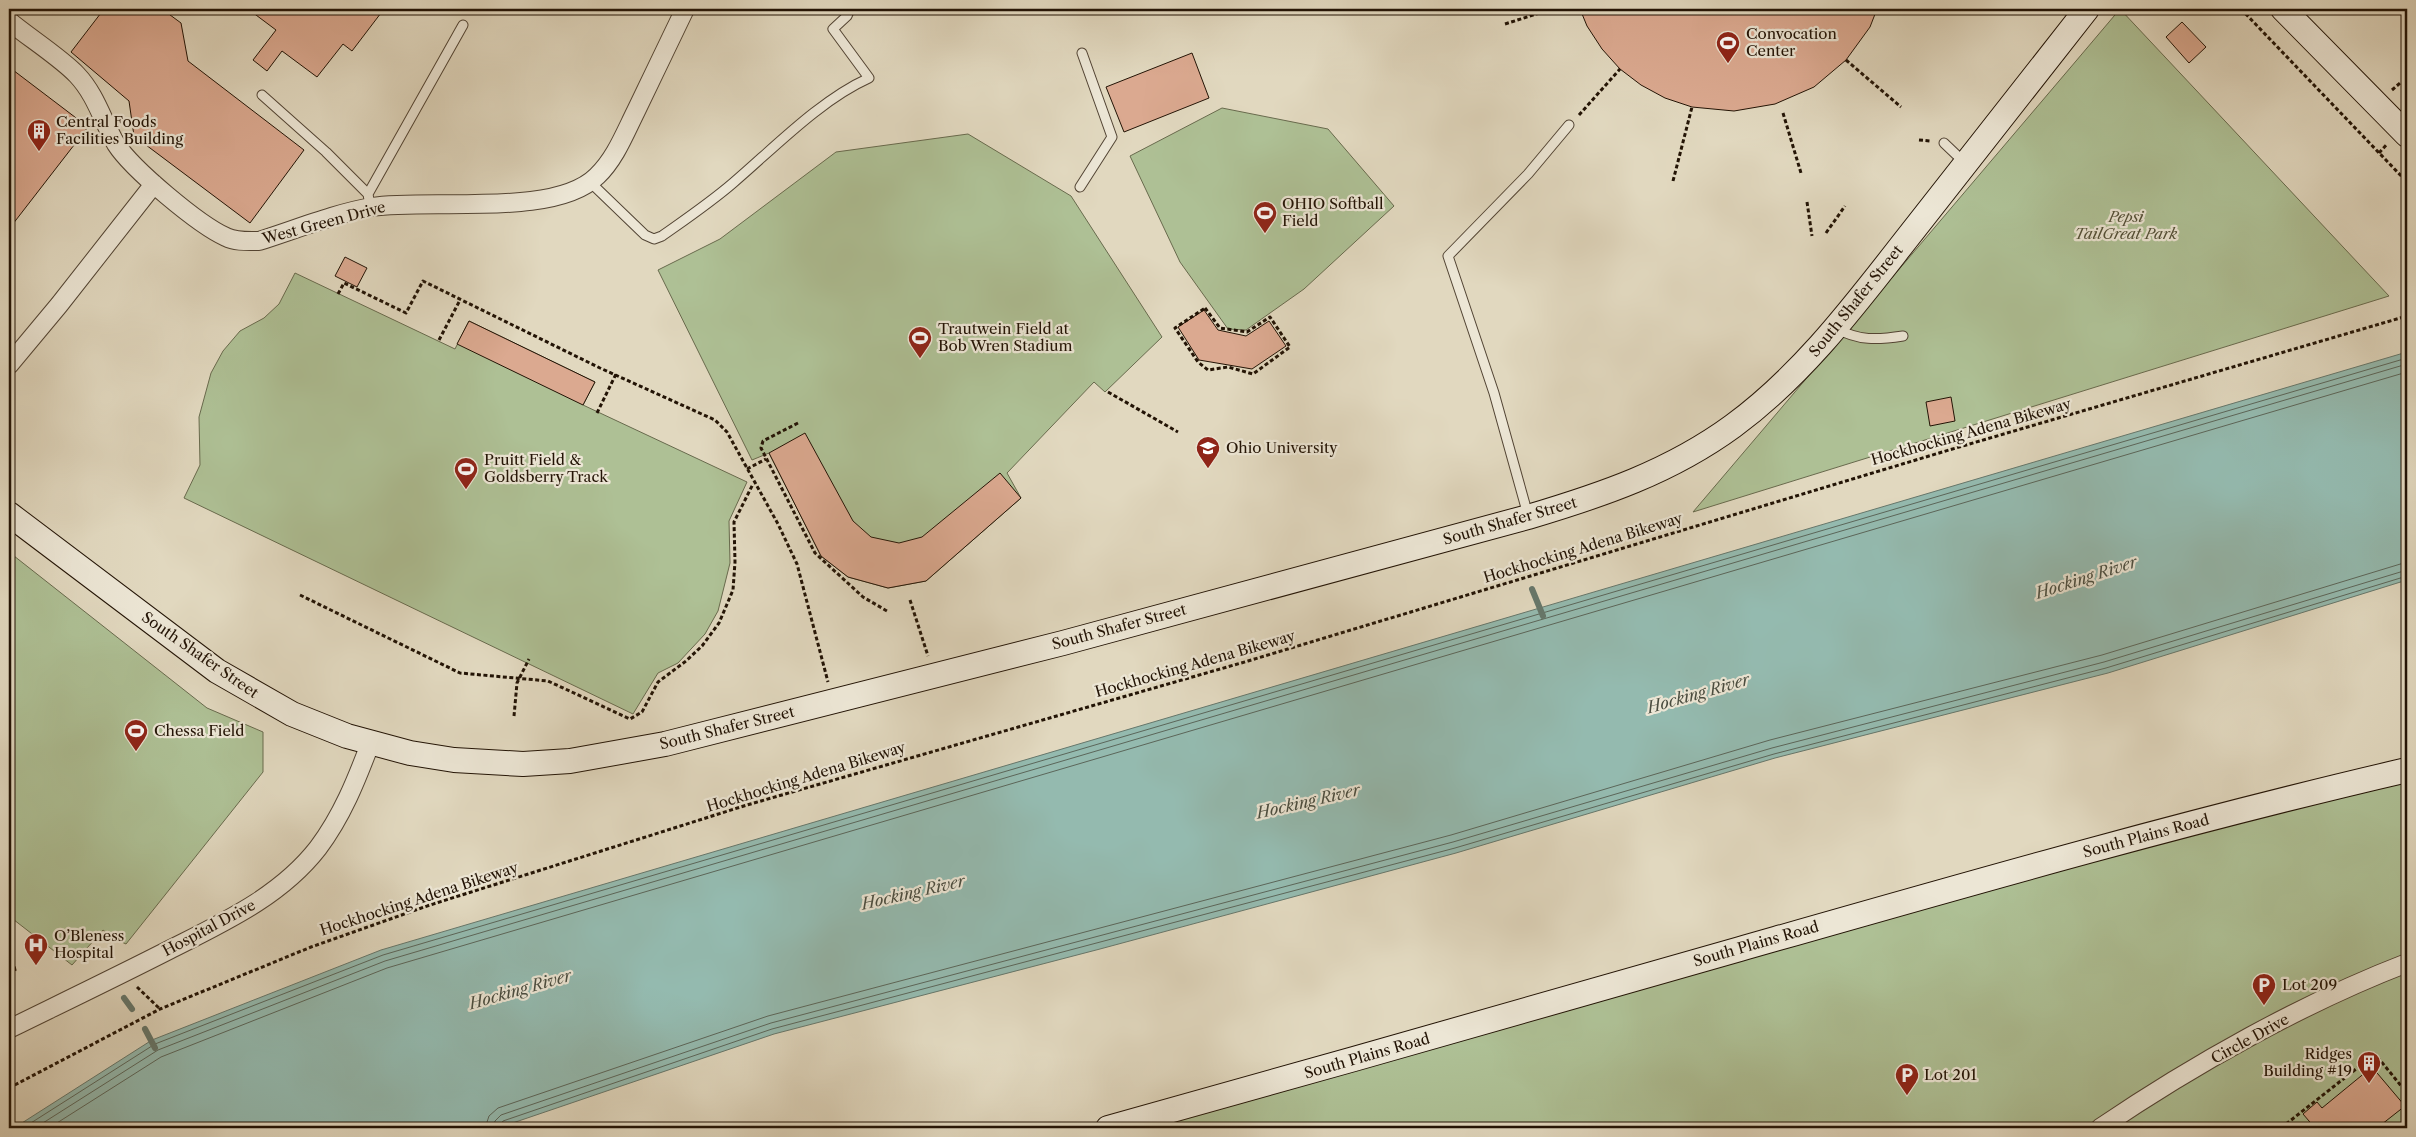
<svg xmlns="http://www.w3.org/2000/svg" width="2416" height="1137" font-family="'Libre Caslon Text',serif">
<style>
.green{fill:#aec095;stroke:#686a4d}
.water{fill:#94baaf;stroke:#66776b}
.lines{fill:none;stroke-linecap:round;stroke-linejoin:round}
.shore{stroke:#5b665a;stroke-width:1}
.stream{stroke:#66776b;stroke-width:6}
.building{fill:#dba990;stroke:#221305}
.lane-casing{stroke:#524434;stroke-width:11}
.street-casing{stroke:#524434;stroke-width:20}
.secondary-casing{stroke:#221305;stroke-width:26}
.path{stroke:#221305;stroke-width:3;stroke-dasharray:4 2.5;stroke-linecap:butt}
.lane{stroke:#ece6d5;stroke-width:9}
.street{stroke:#ece6d5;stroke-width:18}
.secondary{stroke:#ece6d5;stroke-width:24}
.labels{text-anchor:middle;stroke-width:4.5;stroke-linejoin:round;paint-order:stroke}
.poi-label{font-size:15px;fill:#221305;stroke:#ece6d5;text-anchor:start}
.park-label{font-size:15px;font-style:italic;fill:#535037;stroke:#ece6d5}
.street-label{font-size:15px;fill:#221305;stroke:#ece6d5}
.water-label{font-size:16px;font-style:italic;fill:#4a4d40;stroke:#ece6d5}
</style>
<rect width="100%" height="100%" fill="#e1d8bf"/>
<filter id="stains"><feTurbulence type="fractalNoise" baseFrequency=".004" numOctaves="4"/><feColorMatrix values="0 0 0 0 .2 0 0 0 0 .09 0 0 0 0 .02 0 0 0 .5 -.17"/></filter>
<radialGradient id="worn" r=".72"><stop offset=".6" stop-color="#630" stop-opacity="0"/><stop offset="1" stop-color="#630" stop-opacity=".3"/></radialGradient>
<!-- green -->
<path class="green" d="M2120,9L2389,296L1693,512L2076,61Z
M1222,108L1328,129L1394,206L1304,289L1246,330L1228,329L1180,262L1130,156Z
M968,134L1071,196L1162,337L1105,392L1094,382L1007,473L1021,498L926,581L888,588L848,577L821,556L769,453L752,460L658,270L720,239L836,152Z
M295,273L455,349L469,321L595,382L583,405L747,482L729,521L730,563L718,611L705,634L678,663L658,673L633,714L184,498L200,465L199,417L211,373L223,351L240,331L264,318L279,304Z
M9,552L207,708L263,732V772L126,944L113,938L103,930L72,965L9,916Z
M2407,770V1128H1108Z"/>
<!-- water -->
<path class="water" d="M2407,352V580L2108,673L1775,758L1456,853L1100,949L774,1034L498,1128H14L152,1040L381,950Z"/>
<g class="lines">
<!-- shore -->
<path class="shore" d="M23,1128L155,1044L383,955L2407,358
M35,1128L158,1050L385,961L2407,364
M49,1128L161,1057L387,968L2407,372
M485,1128L489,1116L498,1108L768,1016L1451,835L1770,740L2102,655L2407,562
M493,1128L495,1121L501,1115L771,1023L1453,842L1772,748L2104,662L2407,570
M499,1128L503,1121L772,1029L1455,848L1774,754L2106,668L2407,576"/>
<!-- stream -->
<path class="stream" d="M1532,589L1543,616
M124,998L132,1009
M145,1029L155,1048"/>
</g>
<!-- building -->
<path class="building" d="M104,9H162L181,23L188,61L304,150L250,223L134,136L129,101L71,52Z
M248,9H384L352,51L343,44L317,77L282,51L267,71L253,60L276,30Z
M1580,9H1877L1870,27L1846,60L1814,87L1775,104L1734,111L1692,107L1665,98L1641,85L1620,69L1602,49L1587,26Z
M2182,22L2206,47L2189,63L2166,37Z
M1192,53L1209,98L1124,132L1106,87Z
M9,67L88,127L9,229Z
M345,257L367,268L357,287L335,276Z
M1204,310L1218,330L1246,336L1269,321L1286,346L1252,369L1199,360L1178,327Z
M469,321L595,382L583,405L457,344Z
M1951,397L1955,421L1930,426L1926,402Z
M805,433L853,521L871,537L899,543L922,537L1000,473L1021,498L926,581L888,588L848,577L821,556L769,453Z
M2372,1067L2405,1106L2377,1128H2315L2303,1114L2317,1102L2322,1108Z"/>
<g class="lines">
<!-- lane casing -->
<g class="lane-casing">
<path id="lane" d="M262,95L326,152L368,194L369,200
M1944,143L1965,163
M590,182L645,235L654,239L662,236C686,219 711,202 733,183C774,148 820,100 869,78L833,29L847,16L850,9
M1080,187L1112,137L1082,53
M368,194L463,25
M1835,328C1859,341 1877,340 1903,336
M1528,515L1494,393L1448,256L1528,174L1569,125"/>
</g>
<!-- street casing -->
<g class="street-casing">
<path id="street" d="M9,21C28,37 61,58 77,75C96,95 103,122 116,144C132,169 199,225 226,237C236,242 248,241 259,241C294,230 336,213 372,207C431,198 555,218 597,176C615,159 625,133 636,111C652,77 669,43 685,9
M9,365L59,305L154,184
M9,1029C62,1003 116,977 169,950C222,923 280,897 318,848C342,816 356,781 370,744
M2100,1128C2193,1065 2303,1003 2407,963"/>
</g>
<!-- secondary casing -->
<g class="secondary-casing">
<path id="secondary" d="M2283,9L2407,135
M9,514L217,671L292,714L347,736L410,753L454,760L523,764L570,761L665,744L1063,643L1528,517C1602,495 1670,472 1733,426C1805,373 1857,302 1912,232C1970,157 2029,83 2087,9
M1108,1128C1319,1069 1529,1010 1740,949C1961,886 2183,822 2407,770"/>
</g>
<!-- path -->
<path class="path" d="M2241,9L2407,182
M1505,24L1552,9
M1846,60L1901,107
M2392,90L2407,77
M1783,113L1801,173
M1579,115L1620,69
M1919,140L1930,141
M2379,153L2387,144
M1673,181L1692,107
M1807,202L1812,236
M1826,233L1845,206
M338,294L344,283L406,313L423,281L600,368L715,420L727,432L778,524L797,564L828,682
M1205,308L1220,328L1247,332L1270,317L1290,347L1253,374L1228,367L1208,370L1198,362L1175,328Z
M439,340L460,300
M1108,392L1178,432
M597,413L616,374
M798,423L763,441L761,448L815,553L863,597L887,611
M747,469L766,459
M300,595L460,673L548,681L630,719L642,712L658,682L686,661L702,646L719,623L733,590L735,562L734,522L753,484
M910,600L928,656
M514,716L517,683L529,659
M9,963L14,966L15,970L9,981
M137,987L160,1009
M9,1088L160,1009L311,947L430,905L747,805L1248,661L1949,450L2407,316
M2281,1128L2375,1054L2407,1093"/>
<!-- lane -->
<use href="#lane" class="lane"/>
<!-- street -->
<use href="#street" class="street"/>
<!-- secondary -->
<use href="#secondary" class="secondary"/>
</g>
<!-- icons -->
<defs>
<g id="stadium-pin" transform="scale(1.25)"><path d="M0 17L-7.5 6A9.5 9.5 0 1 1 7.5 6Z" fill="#8f2418" stroke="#ece6d5"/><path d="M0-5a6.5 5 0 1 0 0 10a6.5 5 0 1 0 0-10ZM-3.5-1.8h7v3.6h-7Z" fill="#fff"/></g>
<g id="building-pin" transform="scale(1.25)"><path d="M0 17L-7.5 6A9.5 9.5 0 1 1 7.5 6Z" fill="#8f2418" stroke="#ece6d5"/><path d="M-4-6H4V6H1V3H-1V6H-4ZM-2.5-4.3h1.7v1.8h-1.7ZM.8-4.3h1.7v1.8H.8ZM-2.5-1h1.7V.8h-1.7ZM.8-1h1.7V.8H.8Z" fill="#fff"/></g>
<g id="university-pin" transform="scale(1.25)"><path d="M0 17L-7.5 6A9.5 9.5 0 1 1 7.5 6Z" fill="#8f2418" stroke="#ece6d5"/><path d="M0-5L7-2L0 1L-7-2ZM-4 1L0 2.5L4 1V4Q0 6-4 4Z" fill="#fff"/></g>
<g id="hospital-pin" transform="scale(1.25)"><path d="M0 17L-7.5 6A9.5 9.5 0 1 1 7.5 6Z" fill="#8f2418" stroke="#ece6d5"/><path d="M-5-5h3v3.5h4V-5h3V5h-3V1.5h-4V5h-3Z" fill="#fff"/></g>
<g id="parking-pin" transform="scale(1.25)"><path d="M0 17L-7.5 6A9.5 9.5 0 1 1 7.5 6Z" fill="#8f2418" stroke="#ece6d5"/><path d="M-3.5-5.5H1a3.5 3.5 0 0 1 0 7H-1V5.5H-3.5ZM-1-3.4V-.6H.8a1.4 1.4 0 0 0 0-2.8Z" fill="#fff"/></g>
</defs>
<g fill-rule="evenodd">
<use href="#stadium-pin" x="1728" y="43"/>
<use href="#building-pin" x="39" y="131"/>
<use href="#stadium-pin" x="1265" y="213"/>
<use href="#stadium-pin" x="920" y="338"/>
<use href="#university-pin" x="1208" y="448"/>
<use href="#stadium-pin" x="466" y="469"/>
<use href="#stadium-pin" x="136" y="731"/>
<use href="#hospital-pin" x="36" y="945"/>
<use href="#parking-pin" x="2264" y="985"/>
<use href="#building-pin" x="2369" y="1063"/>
<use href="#parking-pin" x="1907" y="1075"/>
</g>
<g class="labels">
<!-- poi labels -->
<g class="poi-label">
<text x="1746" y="39">Convocation<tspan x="1746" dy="17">Center</tspan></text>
<text x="56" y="127">Central Foods<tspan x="56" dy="17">Facilities Building</tspan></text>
<text x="1282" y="209">OHIO Softball<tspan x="1282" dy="17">Field</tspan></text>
<text x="938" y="334">Trautwein Field at<tspan x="938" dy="17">Bob Wren Stadium</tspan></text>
<text x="1226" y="453">Ohio University</text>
<text x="484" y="465">Pruitt Field &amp;<tspan x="484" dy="17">Goldsberry Track</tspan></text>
<text x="154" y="736">Chessa Field</text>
<text x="54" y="941">O’Bleness<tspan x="54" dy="17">Hospital</tspan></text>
<text x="2282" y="990">Lot 209</text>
<text x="2352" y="1059" text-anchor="end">Ridges<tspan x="2352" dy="17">Building #19</tspan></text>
<text x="1924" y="1080">Lot 201</text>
</g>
<!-- park labels -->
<g class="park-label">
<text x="2126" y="222">Pepsi<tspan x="2126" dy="17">TailGreat Park</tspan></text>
</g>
<!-- street labels -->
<g class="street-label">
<text transform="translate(324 223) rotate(-15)" y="5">West Green Drive</text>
<text transform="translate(1856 301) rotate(-51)" y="5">South Shafer Street</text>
<text transform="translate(1971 432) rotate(-16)" y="5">Hockhocking Adena Bikeway</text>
<text transform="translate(1510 521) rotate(-16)" y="5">South Shafer Street</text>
<text transform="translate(1583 548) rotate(-17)" y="5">Hockhocking Adena Bikeway</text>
<text transform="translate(1119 627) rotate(-15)" y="5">South Shafer Street</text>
<text transform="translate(200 655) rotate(35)" y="5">South Shafer Street</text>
<text transform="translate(1195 664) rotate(-16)" y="5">Hockhocking Adena Bikeway</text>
<text transform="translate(727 728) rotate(-14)" y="5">South Shafer Street</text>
<text transform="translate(806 777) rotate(-17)" y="5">Hockhocking Adena Bikeway</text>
<text transform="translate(2146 836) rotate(-15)" y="5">South Plains Road</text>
<text transform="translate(419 899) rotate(-18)" y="5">Hockhocking Adena Bikeway</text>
<text transform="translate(209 928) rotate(-28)" y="5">Hospital Drive</text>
<text transform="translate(1756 944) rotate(-16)" y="5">South Plains Road</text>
<text transform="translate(2250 1039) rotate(-29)" y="5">Circle Drive</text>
<text transform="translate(1367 1056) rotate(-16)" y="5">South Plains Road</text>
</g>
<!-- water labels -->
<g class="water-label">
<text transform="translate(2086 577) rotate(-18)" y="6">Hocking River</text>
<text transform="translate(1698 693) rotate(-16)" y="6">Hocking River</text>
<text transform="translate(1308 801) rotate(-13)" y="6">Hocking River</text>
<text transform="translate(913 892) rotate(-13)" y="6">Hocking River</text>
<text transform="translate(520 989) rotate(-16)" y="6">Hocking River</text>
</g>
</g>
<!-- margin -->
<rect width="2416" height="1137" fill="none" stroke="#e1d8bf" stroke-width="30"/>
<rect x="10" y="10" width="2396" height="1117" fill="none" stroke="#221305" stroke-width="2.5"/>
<rect x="15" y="15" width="2386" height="1107" fill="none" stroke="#221305"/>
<rect width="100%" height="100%" filter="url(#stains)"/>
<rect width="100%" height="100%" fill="url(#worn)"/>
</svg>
